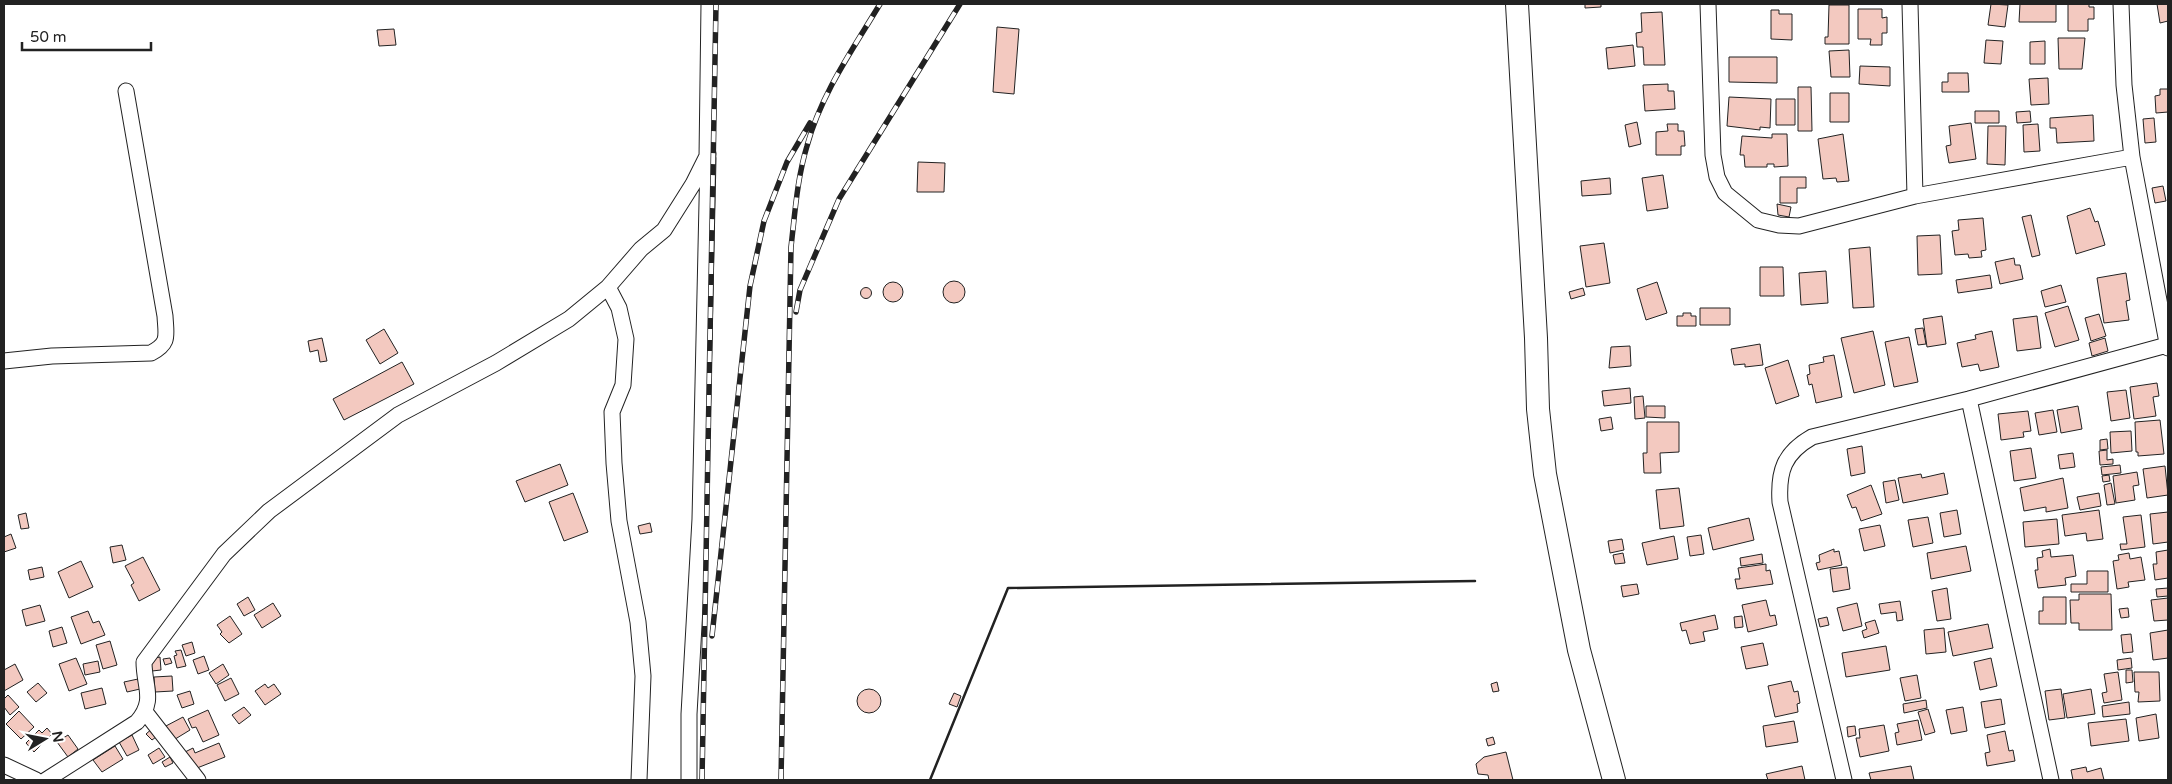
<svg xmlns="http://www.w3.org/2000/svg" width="2172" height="784" font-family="'Varela Round',sans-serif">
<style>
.building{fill:#f3c9c0;stroke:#222}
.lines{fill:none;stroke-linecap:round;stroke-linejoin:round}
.street-casing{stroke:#222;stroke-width:17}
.secondary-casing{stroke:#222;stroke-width:24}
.street{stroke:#fff;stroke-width:15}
.secondary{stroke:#fff;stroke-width:22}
.rail-casing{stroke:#222;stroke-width:5.5}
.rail{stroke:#fff;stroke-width:4;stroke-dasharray:11;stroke-linecap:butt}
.wall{stroke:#222;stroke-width:2.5}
</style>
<rect width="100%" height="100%" fill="#fff"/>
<!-- building -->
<path class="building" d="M1585,4H1601V7L1585,8Z
M1991,4L2008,5L2005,27L1988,25Z
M2020,4H2056V22H2019Z
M2068,4H2089V7H2094V19H2088V31H2068Z
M2157,4H2168V21L2160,23Z
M1829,5H1849V44H1825V37H1828Z
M1858,9H1882V18L1887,17V33H1882V45H1870L1871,39H1858Z
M1771,10H1779V14H1792V40L1771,39Z
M1662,12L1665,65H1644L1643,47H1637L1636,33L1642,32L1641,13Z
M997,27L1019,29L1014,94L993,92Z
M394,29L396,45L379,46L377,30Z
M2058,38H2085L2082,69H2059Z
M1986,40L2003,41L2001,64L1984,63Z
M2045,41V64H2030V42Z
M1633,45L1635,66L1608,69L1606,48Z
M1849,50L1850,77H1831L1829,51Z
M1729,57H1777V83L1729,82Z
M1860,66L1890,67V86L1859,84Z
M1948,73H1968L1969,92H1942V82H1948Z
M2048,78L2049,104L2031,105L2029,79Z
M1668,84V91H1674L1675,109L1645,111L1643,85Z
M1798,87H1811L1812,131H1798Z
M2160,89H2168V112L2156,113L2155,96L2160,95Z
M1830,93H1849V122H1830Z
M1729,97L1771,99L1770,128L1760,127V130L1727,126Z
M1776,99H1795V125H1776Z
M1975,111H1999V123H1975Z
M2030,111L2031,122L2017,123L2016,112Z
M2093,115L2094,141L2057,143L2056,128H2050V118Z
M2154,118L2156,142L2145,143L2143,119Z
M1637,122L1641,144L1629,147L1625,125Z
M1971,123L1976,159L1949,163L1946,146L1951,145L1949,126Z
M1667,124H1678V131H1684L1685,146H1681V155H1656V132L1668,131Z
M2038,124L2040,151L2024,152L2023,125Z
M1988,126H2006L2005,165L1987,164Z
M1772,134H1787L1788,166L1774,167V164H1767V167H1745L1744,155H1740L1742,136L1772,138Z
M1843,134L1849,181L1837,182L1836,178L1823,179L1818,139Z
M918,162L945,163L944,192H917Z
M1663,175L1668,208L1647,211L1642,178Z
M1780,177H1806V188H1797V203H1780Z
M1610,178L1611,194L1582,196L1581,181Z
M2163,186L2166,201L2155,203L2152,188Z
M1777,204L1791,207L1789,217L1778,215Z
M2090,208L2095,222L2098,221L2105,245L2076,254L2067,216Z
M2031,215L2040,255L2032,257L2022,217Z
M1983,218L1986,250L1981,251L1982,257L1969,258L1968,254L1955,255L1952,231L1959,230L1958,220Z
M1940,235L1942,274L1918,275L1917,236Z
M1604,243L1610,283L1586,287L1580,246Z
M1870,247L1874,307L1853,308L1849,249Z
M2014,258L2015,265H2020L2023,279L2000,284L1995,262Z
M1760,267H1783L1784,296H1760Z
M1826,271L1828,303L1801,305L1799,273Z
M2126,273L2130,300L2126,301L2129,320L2104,323L2097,278Z
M1990,275L1992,288L1958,293L1956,280Z
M943 292a11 11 0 1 1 22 0a11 11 0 1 1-22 0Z
M1657,282L1667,313L1646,320L1637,289Z
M883 292a10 10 0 1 1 20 0a10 10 0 1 1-20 0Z
M2061,285L2066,302L2045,307L2041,291Z
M860.5 293a5.5 5.5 0 1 1 11 0a5.5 5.5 0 1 1-11 0Z
M1583,288L1585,295L1571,299L1569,292Z
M2068,306L2079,340L2055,347L2045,313Z
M1700,308H1730V325H1700Z
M1683,313H1691V316H1696V326H1677V316H1683Z
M2099,314L2106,336L2091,341L2085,318Z
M1942,316L1946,344L1927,347L1923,319Z
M2037,316L2041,348L2017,351L2013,319Z
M1923,328L1926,344L1918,345L1915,329Z
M384,329L398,353L380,364L366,340Z
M1873,331L1885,385L1854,393L1841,338Z
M1992,331L1999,367L1980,371L1978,364L1962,367L1957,343L1976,339L1975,335Z
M1909,337L1918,382L1894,387L1885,342Z
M322,338L327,361L320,362L318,350L310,352L308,341Z
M2105,338L2108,351L2092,356L2089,343Z
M1760,344L1763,365L1745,367V364L1734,365L1731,349Z
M1630,346L1631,366L1609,368L1611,347Z
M1834,355L1842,397L1816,403L1812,384L1809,385L1807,375L1810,374L1809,365L1824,362L1823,357Z
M1788,360L1799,396L1776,404L1765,368Z
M402,362L414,384L344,420L333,399Z
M2157,383L2159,396L2153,397L2156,416L2134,419L2130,387Z
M1630,388L1631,403L1604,406L1602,391Z
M2126,390L2130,418L2111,421L2107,392Z
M1643,396L1645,418L1635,419L1634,397Z
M1646,406H1665V418L1646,417Z
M2078,406L2082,429L2061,433L2057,410Z
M2053,410L2057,432L2039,435L2035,413Z
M2028,411L2031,431L2023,432L2024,437L2001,440L1998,414Z
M1611,417L1613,429L1601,431L1599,419Z
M2160,420L2164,454L2138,456V452H2136L2135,422Z
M1647,422H1679V452L1660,453L1661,473H1644L1643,453H1647Z
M2131,431L2132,451L2111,453L2110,432Z
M2107,439L2108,449L2100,450V440Z
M1862,446L1865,473L1851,476L1847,449Z
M2031,448L2036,478L2014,481L2010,451Z
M2107,450V460L2113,459V464L2100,465L2099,451Z
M2073,453L2075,467L2060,469L2058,455Z
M560,464L568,485L525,502L516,481Z
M2120,465L2121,473L2102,475L2101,467Z
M2165,466L2168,495L2147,498L2143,469Z
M2137,472L2139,485L2133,486L2135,500L2116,503L2113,476Z
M1944,473L1948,494L1903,503L1898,478L1921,474L1922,478Z
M2109,475L2110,481L2103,482L2102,476Z
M2063,478L2068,508L2046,512V507L2024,511L2020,488Z
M1895,480L1899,500L1886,503L1883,482Z
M2111,483L2115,504L2107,505L2104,485Z
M1871,485L1882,514L1861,521L1856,507L1852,508L1847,495Z
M1679,488L1684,526L1660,529L1656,490Z
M573,493L588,532L564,541L549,502Z
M2099,493L2101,506L2080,510L2077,497Z
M1957,510L1961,534L1944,537L1940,513Z
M2099,510L2103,539L2087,541L2086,533L2065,536L2062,515Z
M2168,512V542L2153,544L2150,514Z
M26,513L29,528L21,529L18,515Z
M2141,515L2145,547L2121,550L2120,544H2127L2123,517Z
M1928,517L1933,543L1913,547L1908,520Z
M1749,518L1754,540L1713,550L1708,528Z
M2057,519L2059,544L2025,547L2023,522Z
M650,523L652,532L640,534L638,526Z
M1880,525L1885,546L1864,551L1859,529Z
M11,534L16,548L4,552V537Z
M1701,535L1704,554L1690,556L1687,537Z
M1674,536L1678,559L1647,565L1642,543Z
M1622,539L1624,550L1610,553L1608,541Z
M122,545L126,560L113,563L110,547Z
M1966,546L1971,571L1931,579L1927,553Z
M1834,549V552L1839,551L1842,565L1818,570L1816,563L1820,562L1819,555Z
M2050,549L2051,557L2073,555L2076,576L2065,578L2066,585L2038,588L2035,570H2038L2037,558L2043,557L2042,551Z
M2168,550V578L2155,580L2153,564H2157L2156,552Z
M1623,553L1625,563L1615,564L1613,555Z
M2129,553L2130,559L2141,557L2145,580L2128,582L2129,587L2117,589L2113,561L2119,560L2118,555Z
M1762,554L1763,563L1741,566L1740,558Z
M143,557L160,590L139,601L131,585L134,583L125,566Z
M81,561L93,587L69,598L58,572Z
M1766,564V571L1770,570L1773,584L1737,589L1735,579H1740L1738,568Z
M42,567L44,577L30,580L28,570Z
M1847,567L1850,589L1833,592L1830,569Z
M2087,571H2108V592H2071V584H2087Z
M1637,584L1639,594L1623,597L1621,586Z
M1947,588L1951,619L1937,621L1932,591Z
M2168,588V596L2157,597L2156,589Z
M2079,594H2111L2112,630H2079V623H2071L2070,600H2079Z
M248,597L255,610L244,616L237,604Z
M2043,597H2066V624H2039V611H2043Z
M2168,598V620L2154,621L2151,600Z
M1766,600L1770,616L1775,615L1777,625L1748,632L1742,605Z
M1900,601L1903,620L1897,621L1896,612L1881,614L1879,604Z
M273,603L281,616L262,628L254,615Z
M1857,603L1862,626L1843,631L1837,608Z
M40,605L45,621L26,626L22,610Z
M2128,608L2129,617L2121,618L2119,609Z
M88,611L93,623L99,621L105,635L81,644L71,617Z
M1715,615L1718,629L1703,632L1705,641L1690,644L1686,630L1682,631L1680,623Z
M230,616L242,634L229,643L220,634L222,632L217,625Z
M1742,616L1743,627L1735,628L1734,617Z
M1827,617L1829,625L1820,627L1818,619Z
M1875,620L1879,633L1864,638L1862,631L1867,629L1865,623Z
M1988,624L1993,648L1953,656L1948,632Z
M62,627L67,643L53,647L49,631Z
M1944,628L1946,652L1926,654L1924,630Z
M2168,630V658L2153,660L2150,633Z
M2131,634L2133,652L2123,653L2121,635Z
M110,641L117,665L103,669L96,645Z
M192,642L195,653L186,656L182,645Z
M1763,643L1768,665L1746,669L1741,647Z
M1886,646L1890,670L1846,677L1842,653Z
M181,650L186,666L177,668L174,656L177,655L175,651Z
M204,656L209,670L198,674L193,660Z
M160,657L161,670L152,671L150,659Z
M76,658L87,684L69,691L59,664Z
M170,658L172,663L165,665L163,659Z
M1991,658L1997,686L1980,690L1974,662Z
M2131,658L2132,668L2118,670L2117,660Z
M98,661L100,672L85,675L83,664Z
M15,664L23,680L4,691V670Z
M223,664L229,675L216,684L209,673Z
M2126,670H2132L2133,682L2126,683Z
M2118,672L2122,700L2104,703L2102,693L2107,692L2104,674Z
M2134,672H2159L2160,701L2138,702L2139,692H2135Z
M1917,675L1921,698L1905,701L1900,678Z
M172,676L173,691L155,692L154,677Z
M231,678L239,694L225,701L217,685Z
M138,679L140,689L127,692L124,682Z
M1791,681L1794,692L1798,691L1800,703L1797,704L1798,712L1775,717L1768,686Z
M1497,682L1499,691L1493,692L1491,684Z
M38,683L47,693L36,702L27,692Z
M265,684L268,688L274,684L281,694L265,705L255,691Z
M102,688L106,704L85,709L81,693Z
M2061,689L2065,718L2049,720L2045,691Z
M2091,689L2095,714L2067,718L2063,694Z
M857 701a12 12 0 1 1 24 0a12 12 0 1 1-24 0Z
M190,691L194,704L182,708L177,695Z
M954,693L961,696L957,707L949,704Z
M8,695L19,707L10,715L4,707V699Z
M2001,699L2005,724L1985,728L1981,702Z
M1926,700L1927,708L1904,713L1903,704Z
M2129,702L2130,714L2103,717L2102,706Z
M244,707L251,715L239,724L232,715Z
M1963,707L1967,731L1951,734L1946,710Z
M1928,709L1935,732L1925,735L1918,712Z
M208,710L219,735L203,742L196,727L192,728L188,719Z
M19,711L34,727L21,739L6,724Z
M2156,714L2159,738L2139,741L2136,718Z
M183,717L190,730L172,741L164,727Z
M2126,719L2129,741L2091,746L2088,723Z
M1918,720L1922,740L1897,745L1895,733L1899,732L1897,724Z
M1794,721L1798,742L1766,747L1763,726Z
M1884,725L1889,751L1860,757L1856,738H1860L1859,729Z
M1855,726L1856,735L1848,737L1847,727Z
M154,727L160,734L152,740L146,734Z
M47,728L52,734L34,752L26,743L39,730L42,733Z
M2005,731L2009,751L2013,750L2015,761L1987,766L1985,753L1990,752L1987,735Z
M68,735L78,749L68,757L57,742Z
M132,735L139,750L127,756L119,742Z
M1493,737L1495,744L1488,746L1486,739Z
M219,743L225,757L192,770L185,752L193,748L195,753Z
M115,746L123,759L102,772L93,760Z
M159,748L165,757L153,764L148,755Z
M1506,752L1513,780H1489L1488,775L1478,774L1476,764L1484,757Z
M170,757L173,763L165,767L162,762Z
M1802,766L1805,780H1768L1766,774Z
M1911,766L1914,780H1871L1869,773Z
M2086,767L2087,772L2101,768L2104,780H2073L2071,770Z"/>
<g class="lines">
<!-- street casing -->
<g class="street-casing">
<path id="street" d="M1708,4L1713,155L1717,177L1725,193L1758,220L1779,225L1799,226L1915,196L2132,157
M1910,4L1915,196
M2121,4L2124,85L2132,157L2168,348
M707,157L709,4
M608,287L619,308L626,339L623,385L612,412L614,463L619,521L638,622L643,676L639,780
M4,361L52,356L151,353C170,343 166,336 165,316L126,91
M1969,399L2051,780
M146,713L198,780
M4,765L36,780
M46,780L137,722C156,700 144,687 144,662L224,554L269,511L398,415L496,363L569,319L608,287L641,249L664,230L693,184L708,154
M689,780V714L700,519L708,158
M1844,780L1780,502C1778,471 1784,453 1812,437L1969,399L2167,345"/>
</g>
<!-- secondary casing -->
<g class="secondary-casing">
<path id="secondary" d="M1517,4L1536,338L1538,409L1545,474L1579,650L1614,780"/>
</g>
<!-- street -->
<use href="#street" class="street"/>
<!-- secondary -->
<use href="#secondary" class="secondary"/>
<!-- rail casing -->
<g class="rail-casing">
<path id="rail" d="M796,312L800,290L839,199L960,4
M712,636L750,286L764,221L787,162L810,123
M702,780L716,4
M781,780L791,247C795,213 797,179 807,146C821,94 853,49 880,4"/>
</g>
<!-- rail -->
<use href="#rail" class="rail"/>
<!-- wall -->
<path class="wall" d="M930,780L1008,588L1475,581"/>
</g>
<!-- border -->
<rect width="2172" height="784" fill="none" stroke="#222222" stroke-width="10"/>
<!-- north arrow -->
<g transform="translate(45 739) rotate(80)" stroke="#ffffff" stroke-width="4" paint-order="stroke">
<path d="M0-4L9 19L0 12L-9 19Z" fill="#222222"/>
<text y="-8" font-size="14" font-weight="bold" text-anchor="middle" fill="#222222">N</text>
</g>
<!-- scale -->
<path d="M22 42v8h129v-8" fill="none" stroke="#222222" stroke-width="2.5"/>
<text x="30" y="42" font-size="15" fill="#222222" stroke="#ffffff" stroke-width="4" paint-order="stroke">50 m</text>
</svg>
